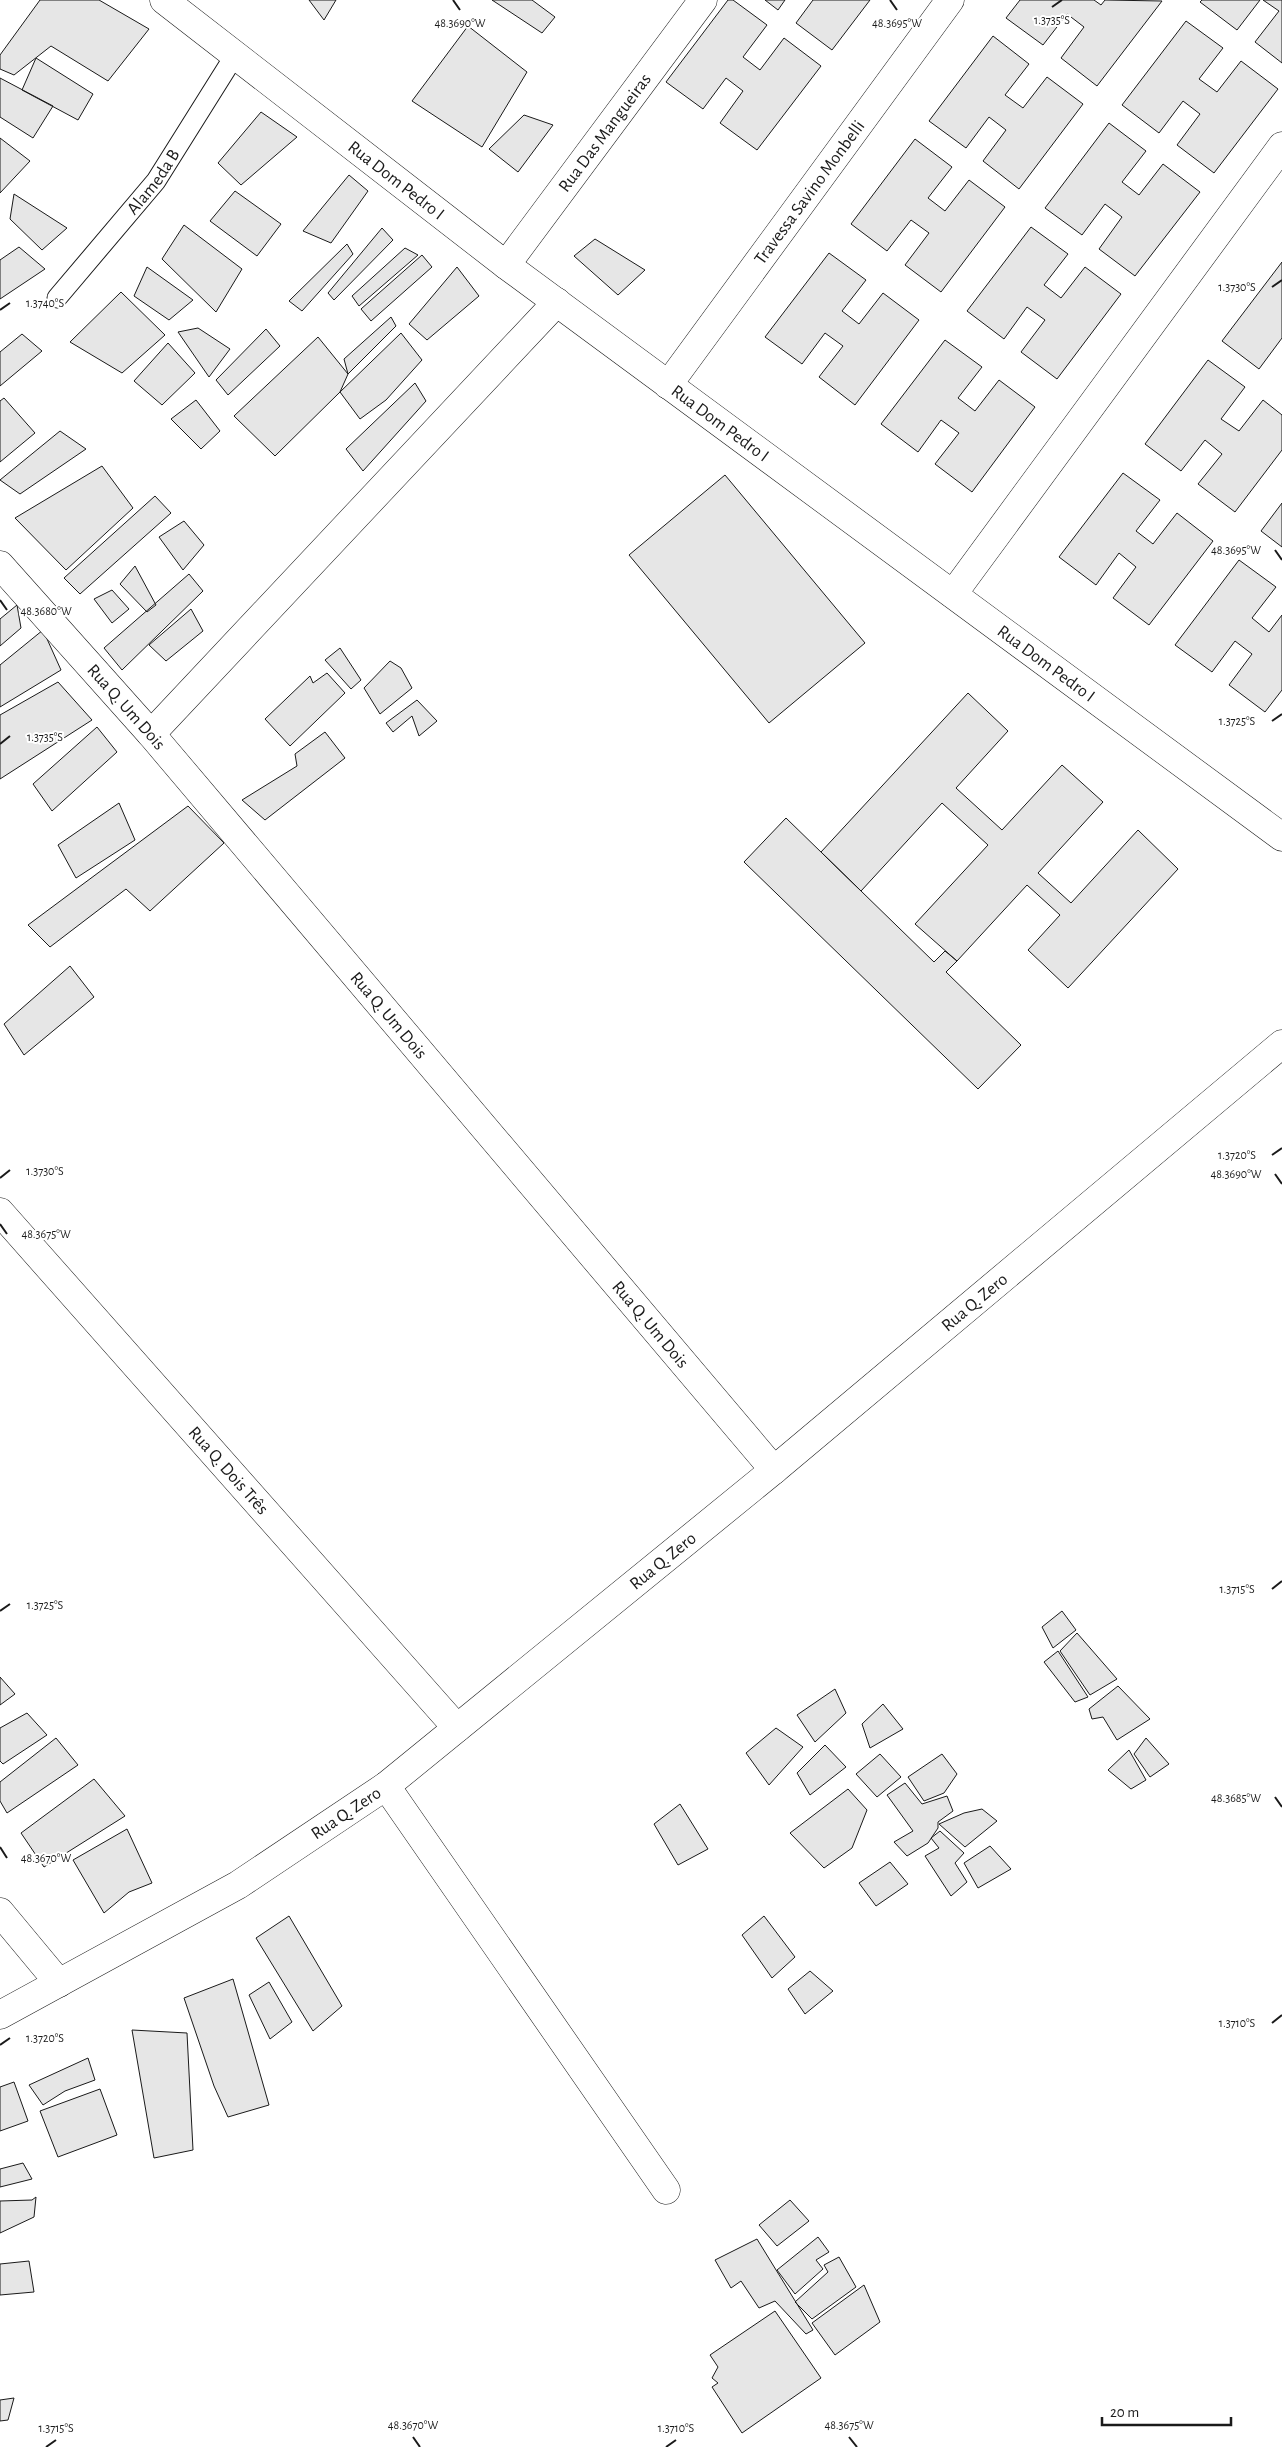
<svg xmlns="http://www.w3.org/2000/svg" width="1282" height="2447" font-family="'Alegreya Sans',sans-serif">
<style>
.building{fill:#e6e6e6;stroke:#1a1a1a}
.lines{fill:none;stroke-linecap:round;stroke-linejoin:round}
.lane-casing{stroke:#1a1a1a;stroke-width:21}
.street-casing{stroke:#1a1a1a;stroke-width:29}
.secondary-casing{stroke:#1a1a1a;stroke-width:29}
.lane{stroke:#fff;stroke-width:19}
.street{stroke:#fff;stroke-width:28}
.secondary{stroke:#fff;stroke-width:28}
.ticks{fill:none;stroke:#1a1a1a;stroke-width:2}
.labels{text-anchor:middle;stroke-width:4;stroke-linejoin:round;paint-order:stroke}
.street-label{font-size:18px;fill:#1a1a1a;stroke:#fff}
.ticks-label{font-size:12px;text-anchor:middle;fill:#1a1a1a;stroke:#fff;stroke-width:4;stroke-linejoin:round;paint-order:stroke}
</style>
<rect width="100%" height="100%" fill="#fff"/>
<!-- building -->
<path class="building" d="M40,0H99L149,29L108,81L51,46L14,75L0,69V55Z
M309,0H336L324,20Z
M492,0H532L555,17L542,33Z
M728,0H733L767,25L743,57L760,70L784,38L821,66L757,150L720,123L743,91L726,78L703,109L666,82Z
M765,0H785L778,10Z
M813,0H870L832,50L796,23Z
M1020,0H1094L1101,5L1105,0L1162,1L1097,86L1061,58L1084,27L1067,14L1043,45L1006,18Z
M1202,0H1260L1237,30L1200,2Z
M1263,0H1282V63L1255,42L1279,11Z
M1186,21L1223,48L1199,79L1217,92L1241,61L1278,89L1214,173L1177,145L1200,114L1183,101L1159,133L1122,105Z
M468,26L527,72L482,147L412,101Z
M993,36L1029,64L1005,95L1023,108L1047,77L1083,104L1019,189L983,161L1006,130L989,117L966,148L929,121Z
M36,58L93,94L78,120L22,90Z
M0,78L53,106L33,138L0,117Z
M261,112L297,137L241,185L218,163Z
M524,115L553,125L518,172L489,149Z
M1109,123L1146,151L1122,182L1139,195L1163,164L1200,192L1135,276L1099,249L1122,217L1105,204L1082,235L1045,208Z
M0,138L30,161L0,193Z
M915,139L952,167L928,198L945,211L969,180L1005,207L941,292L905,265L929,233L911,220L887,251L851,224Z
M349,175L368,191L331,243L303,231Z
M235,191L281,224L257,256L210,221Z
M14,194L67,228L42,250L10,219Z
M184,225L242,269L216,312L162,259Z
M1031,227L1068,254L1044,285L1061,298L1085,267L1121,294L1057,379L1021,352L1045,320L1027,307L1004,339L967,311Z
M382,228L393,240L334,300L328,293Z
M595,239L645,270L618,295L574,256Z
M347,244L353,254L302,311L289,301Z
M19,247L45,269L0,299V260Z
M405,248L418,255L359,306L352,296Z
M829,253L866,280L842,311L859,324L883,293L919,320L855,405L819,377L843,346L825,333L802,364L765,337Z
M422,255L432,267L371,321L361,309Z
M1282,262V338L1259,369L1222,341Z
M147,267L193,300L169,320L134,296Z
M457,267L479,296L427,340L409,324Z
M121,292L165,335L122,373L70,342Z
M391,317L396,326L348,374L344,359Z
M198,328L230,349L209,377L178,332Z
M266,329L280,346L228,395L216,380Z
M401,333L422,360L386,400L360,419L340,392Z
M22,334L42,351L0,386V352Z
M318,337L348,374L340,392L275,456L234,416Z
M945,340L982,367L958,398L975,411L999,380L1035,407L972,492L935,464L959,433L941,420L918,452L881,424Z
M168,343L195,373L162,405L134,381Z
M1208,360L1245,387L1221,419L1239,431L1263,400L1282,415V450L1235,512L1198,484L1222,454L1205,440L1181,471L1145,444Z
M415,383L426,401L363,471L346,449Z
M4,398L35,433L0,462V401Z
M196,400L220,431L201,449L171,419Z
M60,431L86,449L20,494L0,480Z
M102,466L133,508L66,570L15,518Z
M1123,473L1160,500L1136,531L1153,544L1177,513L1213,541L1149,625L1113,598L1136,567L1119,553L1096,585L1059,557Z
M725,475L865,643L769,723L629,555Z
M155,496L171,513L80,594L64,578Z
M1282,503V547L1261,531Z
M184,521L204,545L183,570L159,537Z
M1239,560L1276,587L1252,618L1269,632L1282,615V690L1265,712L1229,685L1252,654L1235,641L1212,672L1175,645Z
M135,566L156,605L147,612L120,584Z
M189,574L203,591L122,670L104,648Z
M112,590L129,609L112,623L94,599Z
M17,605L21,628L0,646V619Z
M191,609L203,631L166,661L149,645Z
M43,630L61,670L0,707V665Z
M340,648L361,680L351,689L325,660Z
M390,661L401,668L412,688L380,714L364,688Z
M327,673L345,693L290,746L265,719L310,676L313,683Z
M58,682L92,720L0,779V715Z
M968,693L1008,731L956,788L1002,830L1062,765L1103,802L1038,873L1071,903L1138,830L1178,869L1068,988L1028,950L1060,915L1027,885L957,961L915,924L988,845L942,803L861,891L821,852Z
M417,700L437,721L419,736L412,716L393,732L386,723Z
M97,727L117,752L52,811L33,784Z
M325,732L345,758L265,820L242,800L297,766L295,754Z
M119,803L135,840L76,878L58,845Z
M188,806L224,843L150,911L126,889L50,947L28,925Z
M786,818L934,962L945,951L957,961L946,972L1021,1045L978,1089L744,862Z
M70,966L94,997L24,1055L4,1024Z
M1062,1611L1076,1630L1053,1648L1042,1627Z
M1077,1633L1117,1679L1090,1695L1060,1651Z
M1058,1651L1088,1697L1075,1702L1044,1662Z
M0,1677L15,1694L0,1705Z
M1118,1686L1150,1719L1117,1740L1103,1717L1092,1719L1089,1709Z
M835,1689L846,1713L815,1742L797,1715Z
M883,1704L903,1729L870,1748L862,1724Z
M27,1713L47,1735L3,1764L0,1761V1728Z
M776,1728L803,1747L769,1785L746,1753Z
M56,1738L78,1765L7,1813L0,1801V1782Z
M1146,1738L1169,1764L1150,1777L1134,1754Z
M825,1745L846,1767L810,1795L797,1773Z
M1129,1750L1146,1780L1131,1789L1108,1770Z
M880,1754L901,1777L877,1797L856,1774Z
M942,1754L957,1774L944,1793L924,1801L908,1777Z
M94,1779L125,1816L44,1867L21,1833Z
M905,1783L922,1804L947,1796L953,1811L938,1822V1828L928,1843L907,1856L894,1842L913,1831L887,1795Z
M848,1789L867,1810L852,1848L824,1868L790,1833Z
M680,1804L708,1849L678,1865L654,1824Z
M982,1809L997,1821L965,1847L939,1824L964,1813Z
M127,1829L152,1883L129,1892L104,1913L73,1860Z
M940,1831L964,1853L955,1863L967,1882L951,1896L925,1856L939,1848L931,1838Z
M990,1846L1011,1869L978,1888L964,1863Z
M890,1862L908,1884L876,1906L859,1883Z
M289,1916L342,2006L313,2031L256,1938Z
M764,1916L795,1957L772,1978L742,1935Z
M810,1971L833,1991L805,2014L788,1989Z
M233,1979L269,2105L228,2117L214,2086L184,1998Z
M269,1982L292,2022L270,2039L249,1995Z
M132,2030L187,2033L193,2150L154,2158Z
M88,2058L95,2080L65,2091L43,2105L29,2085Z
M14,2082L28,2121L0,2131V2087Z
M100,2089L117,2135L58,2157L40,2111Z
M23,2163L32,2179L0,2187V2169Z
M36,2197L34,2217L0,2233V2201L32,2200Z
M790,2200L809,2221L777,2246L759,2225Z
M818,2237L829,2252L816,2260L823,2269L795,2294L777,2270Z
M757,2239L813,2330L806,2334L775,2301L759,2308L741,2281L731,2288L715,2260Z
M839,2257L856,2287L812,2319L795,2302L828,2272L824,2265Z
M29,2261L34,2292L0,2295V2264Z
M864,2285L880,2322L835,2355L812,2323Z
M775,2311L821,2378L742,2433L712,2387L718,2383L712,2378L718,2367L710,2355Z
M14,2398L8,2420L0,2421V2400Z"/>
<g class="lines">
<!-- lane casing -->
<g class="lane-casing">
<g id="lane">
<path id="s1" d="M57,298L156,181L235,55"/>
</g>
</g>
<!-- street casing -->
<g class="street-casing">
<g id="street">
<path id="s2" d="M506,265L703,0"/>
<path id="s3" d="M668,385L950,0"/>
<path id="s4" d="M0,565L151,734L774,1470"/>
<path d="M953,594L1282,146"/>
<path d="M151,734L557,302"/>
<path id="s5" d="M0,1212L457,1728"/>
<path d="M386,1786L666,2190"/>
<path d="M0,1912L59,1983"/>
<path id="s6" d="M0,2015L238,1885L386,1786L774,1470L1282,1044"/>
</g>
</g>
<!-- secondary casing -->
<g class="secondary-casing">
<g id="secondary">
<path id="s7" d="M164,0L506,265L1282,837"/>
</g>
</g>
<!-- lane -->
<use href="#lane" class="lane"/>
<!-- street -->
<use href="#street" class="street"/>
<!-- secondary -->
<use href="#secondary" class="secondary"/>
</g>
<!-- ticks -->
<path class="ticks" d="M453,0L460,10M890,0L897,10M1052,7L1062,0M1272,287L1282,280M0,310L10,303M1275,550L1282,560M0,600L7,610M1272,721L1282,714M0,744L10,736M1272,1155L1282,1148M1275,1174L1282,1184M0,1178L10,1170M0,1224L7,1234M1272,1589L1282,1581M0,1611L10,1604M1275,1797L1282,1807M0,1847L7,1858M1272,2023L1282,2015M0,2045L10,2038M413,2437L420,2447M849,2437L857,2447M46,2447L56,2440M666,2447L676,2440"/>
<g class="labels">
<!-- street labels -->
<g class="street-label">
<text dy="6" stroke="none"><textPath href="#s2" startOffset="165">Rua Das Mangueiras</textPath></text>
<text dy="6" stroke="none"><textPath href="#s7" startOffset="294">Rua Dom Pedro I</textPath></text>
<text dy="6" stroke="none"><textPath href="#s1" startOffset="151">Alameda B</textPath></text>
<text dy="6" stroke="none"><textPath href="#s3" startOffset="239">Travessa Savino Monbelli</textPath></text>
<text dy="6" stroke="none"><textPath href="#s7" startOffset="699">Rua Dom Pedro I</textPath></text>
<text dy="6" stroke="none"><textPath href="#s7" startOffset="1104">Rua Dom Pedro I</textPath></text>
<text dy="6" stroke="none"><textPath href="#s4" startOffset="190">Rua Q. Um Dois</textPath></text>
<text dy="6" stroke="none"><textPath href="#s4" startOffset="595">Rua Q. Um Dois</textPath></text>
<text dy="6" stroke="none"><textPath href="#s6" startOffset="1211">Rua Q. Zero</textPath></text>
<text dy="6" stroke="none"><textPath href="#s4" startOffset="1000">Rua Q. Um Dois</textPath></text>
<text dy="6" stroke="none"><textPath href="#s5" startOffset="345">Rua Q. Dois Três</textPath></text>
<text dy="6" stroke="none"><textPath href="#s6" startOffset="806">Rua Q. Zero</textPath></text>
<text dy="6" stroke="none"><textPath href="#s6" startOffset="401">Rua Q. Zero</textPath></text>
</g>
</g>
<g class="ticks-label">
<text x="1052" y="24">1.3735°S</text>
<text x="897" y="27">48.3695°W</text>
<text x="460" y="27">48.3690°W</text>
<text x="1237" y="291">1.3730°S</text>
<text x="45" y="307">1.3740°S</text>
<text x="1236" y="554">48.3695°W</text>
<text x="46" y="615">48.3680°W</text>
<text x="1237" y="725">1.3725°S</text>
<text x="45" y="741">1.3735°S</text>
<text x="1237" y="1159">1.3720°S</text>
<text x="45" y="1175">1.3730°S</text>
<text x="1236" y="1178">48.3690°W</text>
<text x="46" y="1238">48.3675°W</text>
<text x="1237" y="1593">1.3715°S</text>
<text x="45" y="1609">1.3725°S</text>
<text x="1236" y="1802">48.3685°W</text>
<text x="46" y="1862">48.3670°W</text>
<text x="1237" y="2027">1.3710°S</text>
<text x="45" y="2042">1.3720°S</text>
<text x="413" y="2429">48.3670°W</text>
<text x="849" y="2429">48.3675°W</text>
<text x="56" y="2432">1.3715°S</text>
<text x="676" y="2432">1.3710°S</text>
</g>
<!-- scale -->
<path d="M1102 2417v8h129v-8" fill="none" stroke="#1a1a1a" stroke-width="2.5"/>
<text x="1110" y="2417" font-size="15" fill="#1a1a1a" stroke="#ffffff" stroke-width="4" paint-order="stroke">20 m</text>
</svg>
